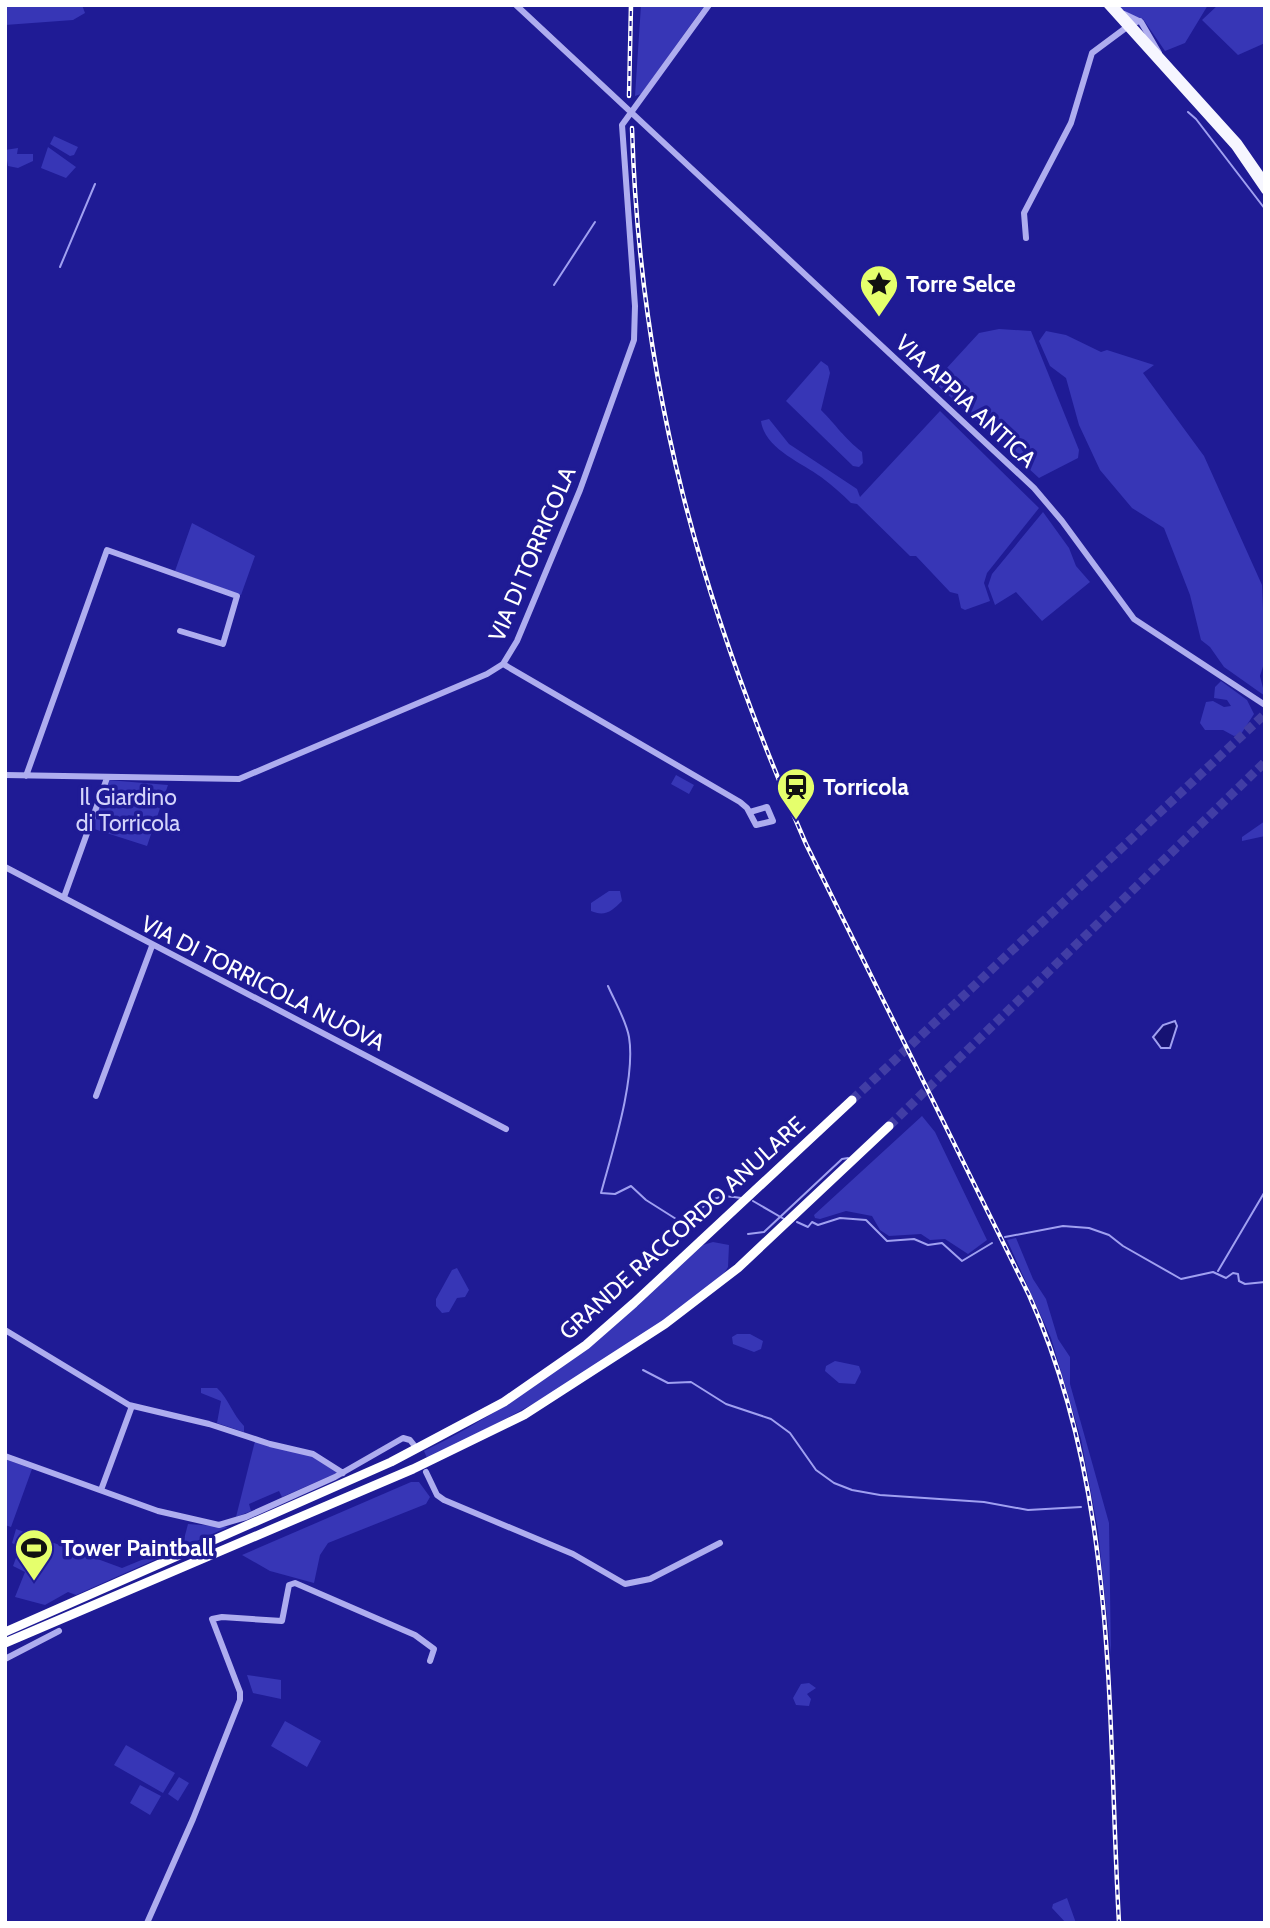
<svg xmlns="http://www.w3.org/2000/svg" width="1270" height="1928" font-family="Cabin,sans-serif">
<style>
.green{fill:#3736b6}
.water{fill:#161273;stroke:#a0a0f1;stroke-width:2}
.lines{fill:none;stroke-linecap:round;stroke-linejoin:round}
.stream{stroke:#a0a0f1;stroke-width:2}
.highway-tunnel{stroke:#413da5;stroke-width:9;stroke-dasharray:9 4.5;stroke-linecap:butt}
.minor{stroke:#aeadef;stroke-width:6}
.major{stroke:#f6f6ff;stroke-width:7}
.highway{stroke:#fff;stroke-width:9}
.rail-casing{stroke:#fff;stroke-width:4.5}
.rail{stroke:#1f1b95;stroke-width:2;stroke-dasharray:5;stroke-linecap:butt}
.labels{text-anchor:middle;stroke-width:7;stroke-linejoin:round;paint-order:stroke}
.poi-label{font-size:23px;font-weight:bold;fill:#fff;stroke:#1f1b95;text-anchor:start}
.street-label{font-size:23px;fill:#fff;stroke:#1f1b95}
.park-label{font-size:23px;fill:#d4d4fb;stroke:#1f1b95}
</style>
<rect width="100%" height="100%" fill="#1f1b95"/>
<!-- green -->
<path class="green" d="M5,5H82L85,13L73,20L5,25Z
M641,5H705L641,94L635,96Z
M1118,5H1208L1185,43L1165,51L1143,19L1127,14Z
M1218,5H1265V43L1238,55L1202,20Z
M54,136L78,147L74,155L70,156L50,144Z
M48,147L76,167L66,178L41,168Z
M18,148L17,154H33V161L18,168L8,166L5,150Z
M999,329L1031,331L1079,450L1078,458L1039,478L934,382L979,333Z
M1046,331L1066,335L1101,352L1107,350L1154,365L1143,373L1204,456L1262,585L1265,660L1260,676L1265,696L1224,667L1210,647L1201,640L1190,595L1164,528L1132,508L1100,470L1079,425L1066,378L1050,366L1039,341Z
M821,361L828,366L830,373L821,410C837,426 843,437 862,452L863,463L859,467L853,466L786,401Z
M940,411L1039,508L987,573L984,583L990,601L965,610L961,608L958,594L950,592L916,556H910L857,504L851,503C842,494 832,485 821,477C801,462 765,449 761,421L769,419L789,444L857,489L860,497Z
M1043,512L1069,548L1076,566L1090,582L1042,621L1016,592L995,605L988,586L992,574Z
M192,523L255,556L241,595L175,571Z
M1221,681L1247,700L1254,714L1241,734L1234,736L1223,730H1205L1200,723L1206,702L1213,701L1224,707L1231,706L1227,700L1214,698L1215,687Z
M676,775L694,785L689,794L671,784Z
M108,780L168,785L147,846L91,828Z
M1265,821V836L1242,841V837Z
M609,891H620L622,901C612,911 605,917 591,911V903Z
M922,1116L935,1132L987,1240L968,1254L945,1239L930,1240L921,1234L889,1236L880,1230L872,1216L846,1211L820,1219L815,1218L814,1215Z
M1016,1238L1033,1279L1046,1299L1058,1339L1070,1357V1384L1109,1523L1111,1655L1098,1530L1081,1439L1051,1338L1007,1240Z
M713,1242L729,1245L728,1267C721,1281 701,1292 688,1302C608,1364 519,1415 427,1458L424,1451C531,1400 617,1324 703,1245Z
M457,1268L469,1290L465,1297L457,1298L449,1312L442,1313L436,1306V1299L452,1270Z
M737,1334H750L763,1341L761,1349L754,1352L733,1344L732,1337Z
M835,1361L859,1366L861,1372L855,1384L839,1383L825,1371L826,1366Z
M201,1388H217C229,1399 232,1414 244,1426V1432L217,1423L221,1401L201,1393Z
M255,1441L314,1456L339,1472L282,1497L279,1491L249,1504L251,1511L236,1517Z
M5,1459L32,1469L11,1527L5,1525Z
M411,1482H419L430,1497L426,1504L328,1543L320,1555L314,1583L270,1571L242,1555Z
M188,1524L228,1527L76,1595L68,1592L45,1605L15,1597L25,1572L13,1566L20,1547L12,1543L16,1529L122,1568L183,1543Z
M247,1675L281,1680V1699L253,1693Z
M809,1683L816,1688L807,1694L811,1699L809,1706L796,1705L793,1698L801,1684Z
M285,1721L321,1741L307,1767L271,1746Z
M126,1745L175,1773L163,1793L114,1765Z
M179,1777L189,1783L178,1801L168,1794Z
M140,1785L161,1796L150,1815L130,1803Z
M1067,1898L1076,1923H1066L1052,1908L1053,1904Z"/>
<!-- water -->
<path class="water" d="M1175,1021L1177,1026L1170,1048H1161L1153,1037L1163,1025Z"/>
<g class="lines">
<!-- stream -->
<path class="stream" d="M1188,112L1196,119L1265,209
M60,267L95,184
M554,285L595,222
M1265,668V682
M608,986C615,1002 626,1020 629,1037C636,1079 612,1152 601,1193L615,1194L631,1186L646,1200L684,1224L689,1223C705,1203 713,1192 741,1198
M753,1201L784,1219
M797,1222L808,1227L812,1222L818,1225L840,1218L866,1220L887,1241L914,1239L928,1245L942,1243L962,1261L992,1243
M748,1234L764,1232L842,1159L848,1158
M1005,1237L1063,1226L1089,1228L1109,1235L1123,1246L1181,1279L1213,1272L1226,1278L1233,1273L1238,1274L1239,1281L1245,1284L1265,1282
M1218,1271L1264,1193
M643,1370L668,1383L691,1382L726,1404L771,1419L790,1433L816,1470L834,1483L852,1490L880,1495L984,1502L1028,1510L1081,1507"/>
<!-- highway-tunnel -->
<path class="highway-tunnel" d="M852,1100L1265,714
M889,1126L1265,762"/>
<!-- minor -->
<path class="minor" d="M516,5L1034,488L1062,521L1134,619L1265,705
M1124,14L1141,22L1159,53
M1026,238L1024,213L1071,123L1092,53L1131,24L1140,21
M503,664L740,802L747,808L756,825L773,821L767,807L750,812
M5,775L239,779L487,674L503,664L517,641L580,490L634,340L635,306L622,125L709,5
M26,776L107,550L237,596L223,644L180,631
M5,867L506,1129
M64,897L107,778
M96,1096L152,946
M5,1330L129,1405L209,1424L270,1444L313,1454L343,1473
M5,1456L158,1511L219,1525L246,1517L335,1477L403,1438L410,1440L414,1445
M426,1472L437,1495L444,1500L573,1554L625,1584L650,1579L720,1543
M101,1490L132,1406
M5,1659L59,1631
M147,1923L193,1819L240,1700V1692L212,1619L222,1617L282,1621L289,1585L295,1583L415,1635L434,1649L430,1661"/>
<!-- major -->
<path class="major" d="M1107,5L1235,147L1265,191
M1114,5L1238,142L1265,181"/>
<!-- highway -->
<path class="highway" d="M5,1632L391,1462L504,1402L586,1345L634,1303L852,1100
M5,1643L413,1469L524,1415L665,1324L738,1268L889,1126"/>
<!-- rail casing -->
<g class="rail-casing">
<path id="rail" d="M629,96L631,5
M632,128C640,390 702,606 806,844L1029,1295C1118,1493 1107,1711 1119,1923"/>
</g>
<!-- rail -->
<use href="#rail" class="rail"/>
</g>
<!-- icons -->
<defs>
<g id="sight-pin" transform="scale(2.0125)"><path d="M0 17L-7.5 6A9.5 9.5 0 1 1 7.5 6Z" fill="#e5ff6c" stroke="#1f1b95"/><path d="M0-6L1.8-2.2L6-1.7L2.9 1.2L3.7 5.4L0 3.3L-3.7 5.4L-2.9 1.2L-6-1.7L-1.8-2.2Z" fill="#111"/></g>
<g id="station-pin" transform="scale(2.0125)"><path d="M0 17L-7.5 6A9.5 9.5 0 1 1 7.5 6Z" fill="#e5ff6c" stroke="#1f1b95"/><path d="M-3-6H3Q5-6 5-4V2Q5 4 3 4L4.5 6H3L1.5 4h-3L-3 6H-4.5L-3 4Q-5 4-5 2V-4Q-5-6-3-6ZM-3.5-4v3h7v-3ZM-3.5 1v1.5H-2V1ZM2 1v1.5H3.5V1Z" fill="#111"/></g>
<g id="stadium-pin" transform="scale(2.0125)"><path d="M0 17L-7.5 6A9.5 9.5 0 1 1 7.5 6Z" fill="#e5ff6c" stroke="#1f1b95"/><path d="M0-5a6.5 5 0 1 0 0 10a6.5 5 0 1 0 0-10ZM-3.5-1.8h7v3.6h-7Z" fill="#111"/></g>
</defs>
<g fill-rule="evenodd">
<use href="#sight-pin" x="879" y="284"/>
<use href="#station-pin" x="796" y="787"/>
<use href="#stadium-pin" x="34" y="1548"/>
</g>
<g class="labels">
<!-- poi labels -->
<g class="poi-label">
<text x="906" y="292">Torre Selce</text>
<text x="823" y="795">Torricola</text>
<text x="61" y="1556">Tower Paintball</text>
</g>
<!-- street labels -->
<g class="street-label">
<text transform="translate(966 401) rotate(43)" y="8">VIA APPIA ANTICA</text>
<text transform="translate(532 554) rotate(-67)" y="8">VIA DI TORRICOLA</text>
<text transform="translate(263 983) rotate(27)" y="8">VIA DI TORRICOLA NUOVA</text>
<text transform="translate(682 1228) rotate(-42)" y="8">GRANDE RACCORDO ANULARE</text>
</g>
<!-- park labels -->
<g class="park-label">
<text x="128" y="805">Il Giardino<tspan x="128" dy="26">di Torricola</tspan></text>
</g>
</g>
<!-- border -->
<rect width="1270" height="1928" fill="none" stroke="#ffffff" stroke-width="14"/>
</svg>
